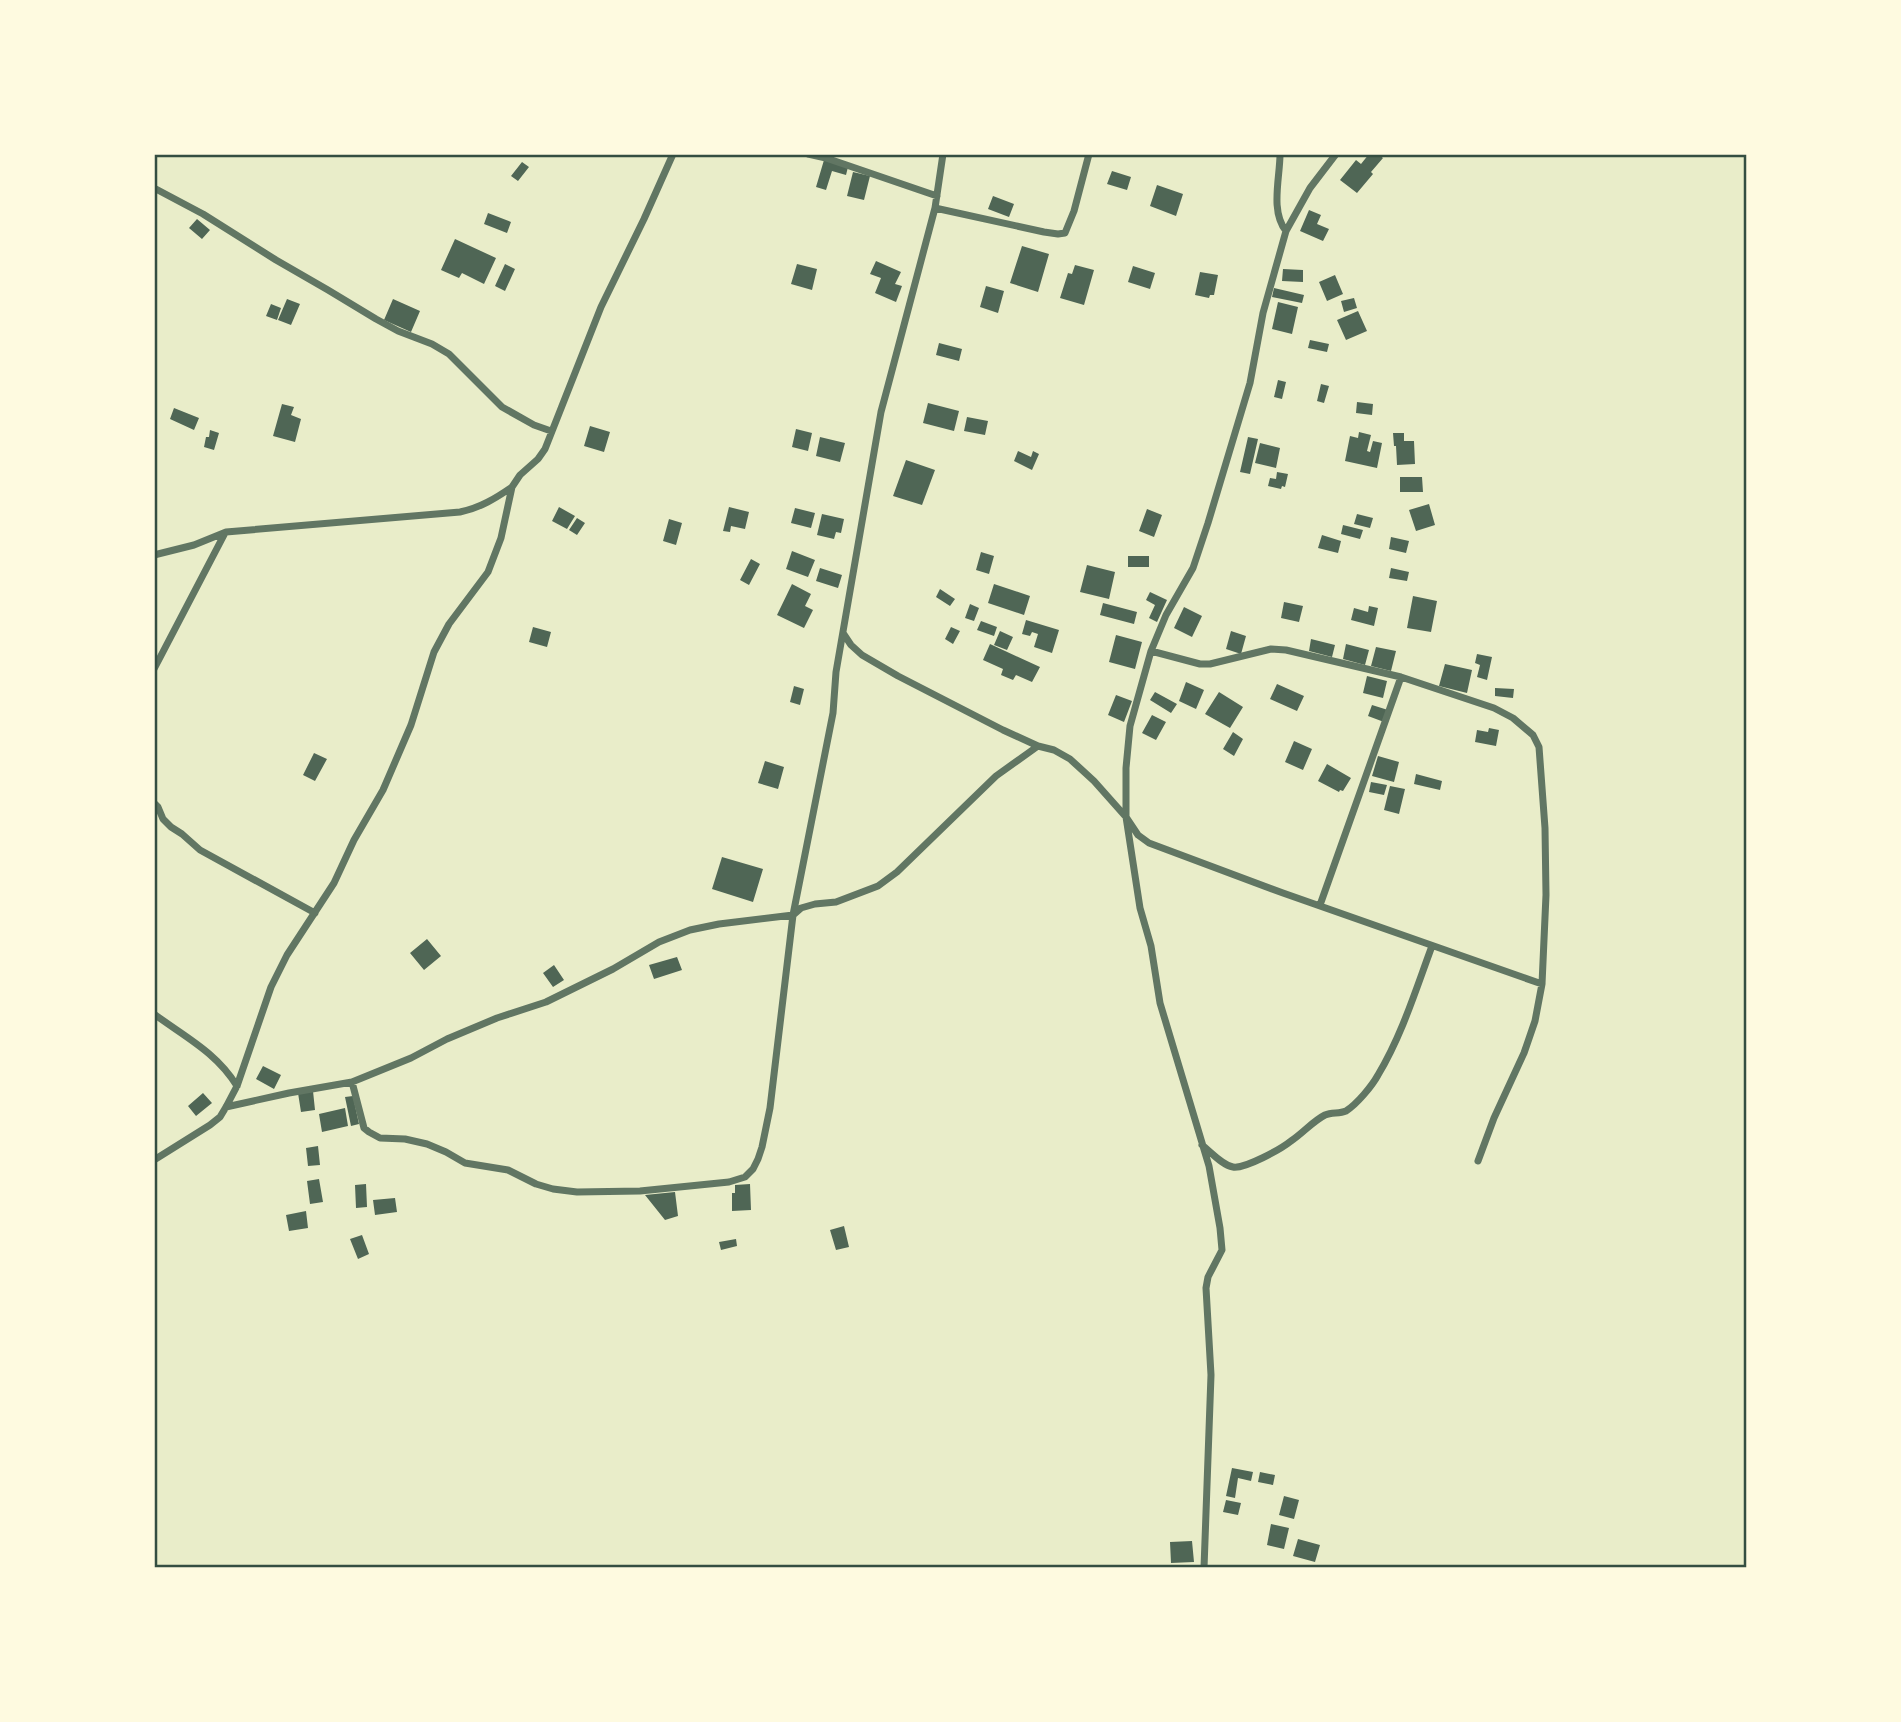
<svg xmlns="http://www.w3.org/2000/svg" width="1901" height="1722" font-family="'Zilla Slab',serif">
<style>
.building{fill:#4f6655}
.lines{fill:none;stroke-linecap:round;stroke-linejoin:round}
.minor{stroke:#617663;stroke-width:7}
.neatline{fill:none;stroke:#344e41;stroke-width:2.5}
</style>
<rect width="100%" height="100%" fill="#e9edc9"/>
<!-- building -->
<path class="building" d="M1369,154H1378L1383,158L1371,172L1373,174L1357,193L1340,180L1356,160L1361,164Z
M824,160L848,167L846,175L832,171L826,190L816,187Z
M522,162L529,167L518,181L511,176Z
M1112,171L1131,177L1127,190L1107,184Z
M853,172L870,176L864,200L847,196Z
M1157,185L1183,194L1176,216L1150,206Z
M993,196L1014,204L1009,217L988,209Z
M1309,210L1321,215L1317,224L1329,229L1323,241L1300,231Z
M488,213L511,222L507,233L484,224Z
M197,219L210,230L202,239L189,228Z
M455,239L496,258L484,284L462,273L459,278L441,270Z
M1022,246L1049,254L1038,292L1010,283Z
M876,261L901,272L895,284L902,286L896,302L875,293L881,278L870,274Z
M505,264L515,269L505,291L495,286Z
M797,264L817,269L812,290L791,284Z
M1075,265L1094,270L1084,305L1060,298L1068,273L1072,274Z
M1133,266L1155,273L1150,289L1128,282Z
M1283,269L1303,270V282L1282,281Z
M1200,272L1218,275L1214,295H1210L1209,298L1195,295Z
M1335,275L1343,294L1327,301L1319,282Z
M986,286L1004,291L998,313L980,307Z
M1274,288L1304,295L1302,303L1272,297Z
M1354,298L1357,308L1344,312L1341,301Z
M287,299L300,304L291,325L278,320Z
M393,299L420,311L411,332L384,320Z
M1278,302L1298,307L1292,334L1272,329Z
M271,304L281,308L277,320L266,316Z
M1358,311L1367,331L1346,340L1337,320Z
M1310,340L1329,344L1327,352L1308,348Z
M939,343L962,349L959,361L936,355Z
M1278,380L1286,382L1282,399L1274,397Z
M1321,384L1329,386L1324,403L1317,401Z
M1357,402L1373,404L1372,415L1356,413Z
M928,403L959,411L954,431L923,423Z
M282,404L294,407L291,415L301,419L295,442L273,436Z
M174,408L199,418L194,430L170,419Z
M967,417L988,421L985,435L964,431Z
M590,426L610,432L604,452L584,446Z
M796,429L812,433L808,451L792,447Z
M210,430L219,433L214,450L204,447L206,437H209Z
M1359,432L1371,435L1367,451L1370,452L1373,441L1382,443L1377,468L1345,461L1350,436L1358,438Z
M1393,433H1404V441H1414L1415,464L1397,465L1396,446H1394Z
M820,437L845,443L840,462L816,456Z
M1248,437L1258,439L1250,474L1240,472Z
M1260,443L1280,448L1276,468L1255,463Z
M1018,451L1031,457L1033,451L1039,454L1032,470L1014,461Z
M906,460L935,470L922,505L893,496Z
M1277,472L1288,474L1285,487L1282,486L1281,489L1268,486L1270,478L1276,479Z
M1400,477H1422L1423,492H1400Z
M1429,504L1435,525L1416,531L1409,510Z
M559,507L575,516L567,529L552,521Z
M729,507L749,512L745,529L731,526L730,532L723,531Z
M795,508L815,513L811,528L791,523Z
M1147,509L1162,515L1154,537L1139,531Z
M822,514L844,519L841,533L836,532L834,539L817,535Z
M1357,514L1373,518L1370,528L1354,524Z
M577,518L585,523L577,535L569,530Z
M669,519L682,523L676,545L663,541Z
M1343,525L1363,530L1360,539L1341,534Z
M1322,535L1341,541L1338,553L1318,548Z
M1391,537L1409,541L1406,553L1389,549Z
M792,551L815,560L808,577L786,569Z
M981,552L994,556L989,574L976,570Z
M1128,556H1149V567H1128Z
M751,559L760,564L749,585L740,580Z
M1087,565L1115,572L1109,599L1080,592Z
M820,568L842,575L838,588L816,581Z
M1391,568L1409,572L1407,581L1389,578Z
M792,584L811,594L805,606L813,610L804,628L777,615Z
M994,584L1030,596L1024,615L988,603Z
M940,589L955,599L950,606L936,597Z
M1150,592L1167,600L1157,622L1149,618L1155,605L1146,600Z
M1413,596L1437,601L1431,632L1407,628Z
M1284,602L1303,606L1299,622L1281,618Z
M1103,603L1137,612L1134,624L1100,615Z
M970,604L979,608L974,621L965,618Z
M1369,606L1378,608L1374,626L1351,620L1354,608L1368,612Z
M1184,607L1202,616L1192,637L1174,628Z
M1026,620L1059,630L1052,653L1034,647L1038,634L1032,632L1030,636L1022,634Z
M981,621L997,627L994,636L977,630Z
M533,627L551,632L547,647L529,642Z
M951,627L960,631L953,644L945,639Z
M1000,631L1013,637L1007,650L994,645Z
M1231,631L1246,636L1241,654L1226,649Z
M1116,635L1142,642L1135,669L1109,662Z
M1311,639L1335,645L1332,657L1309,651Z
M990,644L1040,667L1032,682L1016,675L1013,680L1001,675L1003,669L983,660Z
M1346,644L1369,650L1365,665L1343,659Z
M1376,647L1396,651L1391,671L1371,666Z
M1477,654L1492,657L1487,680L1477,677L1480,665L1475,663Z
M1445,664L1472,670L1467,693L1439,686Z
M1367,676L1387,681L1383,698L1363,693Z
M1186,682L1204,690L1196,709L1179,701Z
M1277,684L1304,696L1297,711L1270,699Z
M794,686L804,689L800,705L790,702Z
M1495,688L1514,689L1513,698L1495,696Z
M1155,692L1177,704L1171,713L1150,700Z
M1219,692L1243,707L1230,728L1205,714Z
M1116,695L1132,701L1124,722L1108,715Z
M1372,705L1388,710L1384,722L1368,716Z
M1152,715L1166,722L1156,740L1142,733Z
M1489,728L1499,730L1496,746L1475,742L1477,730L1488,732Z
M1233,732L1243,739L1234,756L1223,749Z
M1294,741L1312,749L1303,770L1285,762Z
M314,753L327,759L315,781L303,775Z
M1378,756L1399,762L1394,782L1372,776Z
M765,761L784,767L778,789L758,783Z
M1327,764L1351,778L1343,791L1340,790L1339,792L1318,781Z
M1416,774L1442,781L1440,790L1414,784Z
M1371,782L1387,785L1384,795L1369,792Z
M1390,786L1405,789L1399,814L1384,810Z
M722,857L763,869L753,902L712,889Z
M427,939L441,956L424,970L410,953Z
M677,957L682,970L654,979L649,965Z
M554,965L564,980L553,987L543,973Z
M263,1066L281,1075L274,1089L256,1079Z
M313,1091L315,1110L301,1112L298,1093Z
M203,1093L212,1103L196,1116L188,1106Z
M353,1096L359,1124L351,1126L345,1097Z
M345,1108L348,1126L322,1132L319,1114Z
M318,1146L320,1165L308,1166L306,1148Z
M319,1179L323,1202L310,1204L307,1181Z
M366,1184L367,1207L356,1208L355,1185Z
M750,1184L751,1210L732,1211V1193H735V1185Z
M675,1192L678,1216L665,1220L645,1195Z
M395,1198L397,1212L375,1215L373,1200Z
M306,1211L308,1228L289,1231L286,1215Z
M844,1226L849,1247L836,1250L830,1230Z
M362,1235L369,1254L358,1259L350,1239Z
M736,1239L737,1246L721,1250L719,1242Z
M1232,1468L1253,1472L1251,1481L1238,1478L1235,1498L1226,1496Z
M1260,1472L1275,1475L1273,1485L1258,1482Z
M1284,1496L1299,1500L1294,1519L1279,1515Z
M1226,1500L1241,1503L1238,1515L1223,1512Z
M1271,1524L1289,1528L1284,1549L1267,1545Z
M1298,1539L1320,1545L1315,1562L1293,1556Z
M1192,1541L1194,1562L1171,1563L1170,1542Z"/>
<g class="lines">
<!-- minor -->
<path class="minor" d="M808,154L826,158L937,196
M1280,154C1280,178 1270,211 1286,231
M154,188L203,214L276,260L328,290L376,319L398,331L432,344L449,354L502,407L534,425L551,431
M935,208L1044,232L1058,234L1065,233L1074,211L1089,154
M154,555L194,545L226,532L460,512C480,508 496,498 512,487
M843,633L851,645L862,655L898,676L1003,730L1038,746L1054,750L1070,759L1094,781L1126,817L1138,835L1149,843L1283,893L1542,984
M1151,651L1200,664H1210L1271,649L1286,650L1401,677L1494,708L1513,718L1533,735L1539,747L1545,828L1546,895L1542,984L1535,1021L1524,1053L1494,1118L1478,1161
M154,669L225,533
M154,803L158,807L163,819L171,827L182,834L200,850L315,913
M1320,905L1401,677
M154,1014C185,1037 216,1052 237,1086
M352,1082L364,1128L369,1132L380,1138L405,1139L427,1144L446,1152L465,1163L508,1170L536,1184L553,1189L577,1192L640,1191L729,1182L745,1177L753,1169L758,1159L762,1147L770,1108L793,915L833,713L836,672L881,412L935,208L943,154
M226,1107L289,1093L352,1082L411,1058L447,1039L497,1018L546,1002L613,969L659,942L690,930L719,924L793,915L801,908L815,904L836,902L878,886L897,872L996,776L1038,746
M1202,1145C1211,1152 1222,1165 1233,1167C1245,1169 1281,1149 1291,1141C1303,1133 1313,1121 1325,1115C1332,1112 1339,1114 1346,1111C1357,1104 1372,1086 1378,1075C1402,1035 1416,989 1432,946
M154,1160L210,1125L220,1117L226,1107L237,1086L271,987L287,955L334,883L354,840L383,790L411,725L434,652L449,624L488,572L501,538L512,487L520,475L538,459L545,449L601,307L644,219L673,154
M1204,1568L1211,1375L1206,1288L1208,1277L1222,1250L1220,1228L1209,1166L1160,1003L1151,946L1140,908L1126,817V768L1130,726L1151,651L1166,615L1193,568L1208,523L1250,383L1263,313L1286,231L1310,188L1336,154"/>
</g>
<!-- border -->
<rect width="1901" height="1722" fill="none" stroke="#fefae0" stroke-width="312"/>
<rect x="156" y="156" width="1589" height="1410" class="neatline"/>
</svg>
